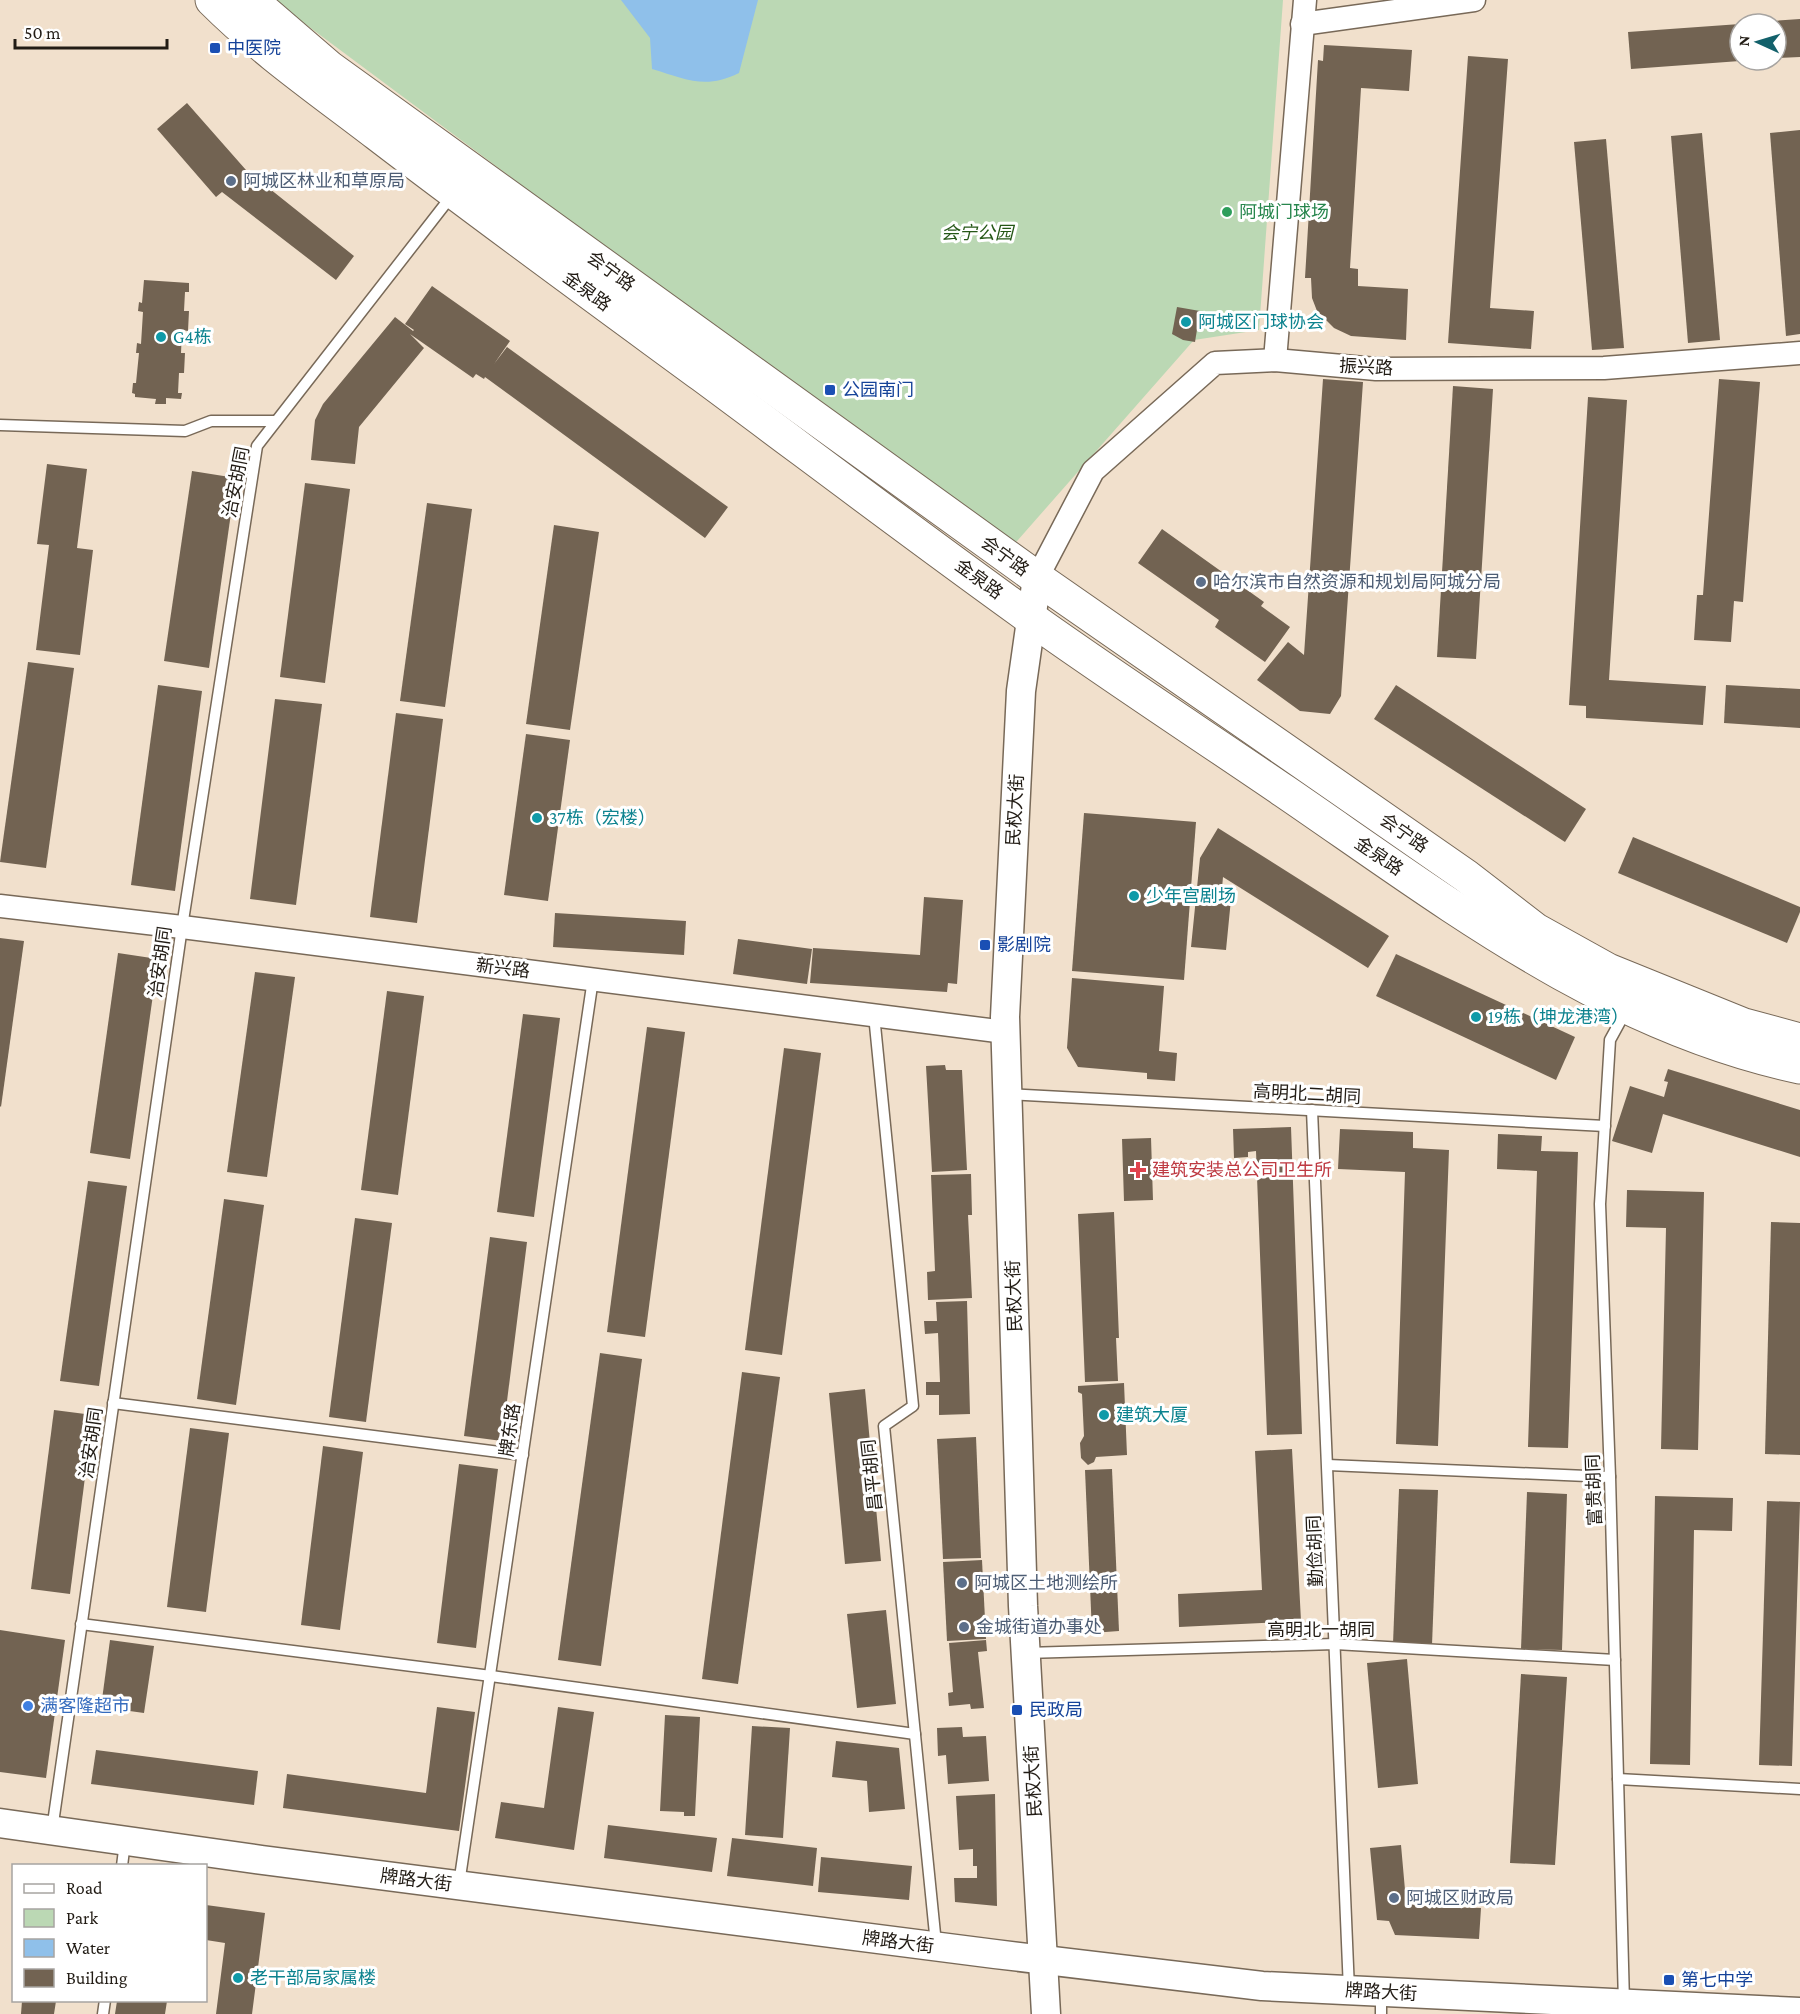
<svg xmlns="http://www.w3.org/2000/svg" width="1800" height="2014" font-family="'Crimson Pro','Noto Sans SC',serif">
<style>
.green{fill:#bbd8b4}
.water{fill:#8fc0ea}
.building{fill:#726352}
.lines{fill:none;stroke-linecap:round;stroke-linejoin:round}
.service-casing{stroke:#786958;stroke-width:13}
.minor-casing{stroke:#786958;stroke-width:25}
.tertiary-casing{stroke:#786958;stroke-width:31}
.primary-casing{stroke:#786958;stroke-width:35}
.service{stroke:#fff;stroke-width:10}
.minor{stroke:#fff;stroke-width:22}
.tertiary{stroke:#fff;stroke-width:28}
.primary{stroke:#fff;stroke-width:33}
.transit-dot{fill:#1a4fb4;stroke:#fff;stroke-width:2}
.service-dot{fill:#5c6f8a;stroke:#fff;stroke-width:2}
.leisure-dot{fill:#2e9e5b;stroke:#fff;stroke-width:2}
.culture-dot{fill:#0f9aa8;stroke:#fff;stroke-width:2}
.health-dot{fill:#e0444e;stroke:#fff;stroke-width:2}
.shop-dot{fill:#3f7fe0;stroke:#fff;stroke-width:2}
.labels{text-anchor:middle;stroke-width:6;stroke-linejoin:round;paint-order:stroke}
.transit-label{font-size:18px;fill:#164399;stroke:#fff;text-anchor:start}
.service-label{font-size:18px;fill:#4e5e75;stroke:#fff;text-anchor:start}
.leisure-label{font-size:18px;fill:#27864d;stroke:#fff;text-anchor:start}
.park-label{font-size:18px;font-style:italic;fill:#255716;stroke:#fff}
.street-label{font-size:18px;fill:#221c15;stroke:#fff}
.culture-label{font-size:18px;fill:#0d838f;stroke:#fff;text-anchor:start}
.health-label{font-size:18px;fill:#be3a42;stroke:#fff;text-anchor:start}
.shop-label{font-size:18px;fill:#366cbe;stroke:#fff;text-anchor:start}
</style>
<rect width="100%" height="100%" fill="#f1e0cc"/>
<path class="green" d="M273,0H1283L1259,330L1194,340L1010,549Z"/>
<path class="water" d="M621,0H758L739,73C705,90 686,79 652,69L650,38Z"/>
<g class="building">
<path d="M1800,19V57L1776,58V24H1758V22Z"/>
<path d="M1740,24V61L1631,69L1628,32Z"/>
<path d="M1324,45L1412,50L1409,91L1361,88L1350,268L1358,269V286L1408,289L1406,340L1351,336L1334,328L1317,311L1312,298L1311,278H1305L1318,60L1323,61Z"/>
<path d="M1468,56L1508,59L1490,308L1534,311L1531,349L1448,343Z"/>
<path d="M187,103L246,170L354,256L336,280L222,192L216,197L157,129Z"/>
<path d="M1800,130V334L1786,336L1770,133Z"/>
<path d="M1702,133L1720,340L1688,343L1671,136Z"/>
<path d="M1606,139L1624,348L1592,350L1574,142Z"/>
<path d="M144,280L189,283V292H185L184,311H189L188,331L182,330L181,353H185L184,373H179L178,393H182L181,399L166,398V404H155L156,399L135,397V394L132,393L133,383H136L139,353H136L137,343L141,344L143,312L138,311L139,302L142,303Z"/>
<path d="M432,286L510,341L494,364L507,347L728,507L705,538L485,377L484,379L476,374L473,378L410,334L424,348L359,427L355,464L311,460L315,420L323,404L395,317L413,331L414,330L405,324Z"/>
<path d="M1177,307L1200,311L1195,342L1183,340L1172,334Z"/>
<path d="M1323,379L1363,382L1341,696L1330,714L1300,711L1257,680L1288,642L1304,655Z"/>
<path d="M1719,379L1760,382L1743,602L1734,601L1731,642L1694,640L1697,595H1703Z"/>
<path d="M1453,386L1493,389L1476,659L1437,657Z"/>
<path d="M1588,397L1627,400L1609,680L1706,686L1703,725L1586,718V706L1569,705Z"/>
<path d="M47,464L87,469L77,548L93,550L80,655L36,650L49,545L37,544Z"/>
<path d="M192,471L236,478L209,668L164,661Z"/>
<path d="M305,483L350,489L325,683L280,677Z"/>
<path d="M427,503L472,509L445,707L400,701Z"/>
<path d="M554,525L599,532L570,730L526,724Z"/>
<path d="M1162,529L1264,602L1261,606L1290,627L1265,662L1215,627L1219,620L1138,563Z"/>
<path d="M28,662L74,668L46,868L0,862Z"/>
<path d="M158,685L202,691L175,891L131,885Z"/>
<path d="M1396,685L1586,809L1565,842L1374,719Z"/>
<path d="M1726,685L1800,689V728L1724,723Z"/>
<path d="M275,699L322,704L296,905L250,899Z"/>
<path d="M396,713L443,719L417,923L370,917Z"/>
<path d="M526,734L570,740L548,901L504,895Z"/>
<path d="M1084,813L1196,822L1184,980L1072,971Z"/>
<path d="M1218,828L1389,936L1368,968L1223,877L1222,888L1232,889L1226,950L1191,947L1200,858Z"/>
<path d="M1633,837L1800,907V912L1787,943L1618,873Z"/>
<path d="M924,897L963,900L957,984L948,983L947,992L810,983L813,948L920,955Z"/>
<path d="M555,913L686,921L684,955L553,947Z"/>
<path d="M0,938L24,941L1,1107L0,1106Z"/>
<path d="M738,939L812,949L807,984L733,974Z"/>
<path d="M118,953L158,959L130,1159L90,1153Z"/>
<path d="M1396,954L1575,1037L1556,1080L1376,996Z"/>
<path d="M255,972L295,977L267,1177L227,1172Z"/>
<path d="M1072,978L1164,986L1159,1051L1177,1053L1175,1081L1147,1079V1073L1078,1067L1067,1048Z"/>
<path d="M387,991L424,996L398,1195L361,1190Z"/>
<path d="M523,1014L560,1018L534,1217L497,1212Z"/>
<path d="M647,1027L685,1032L645,1337L607,1332Z"/>
<path d="M784,1048L821,1053L782,1355L745,1350Z"/>
<path d="M945,1065L946,1070H962L967,1170L932,1172L926,1066Z"/>
<path d="M1668,1069L1800,1110V1157L1663,1114L1652,1153L1612,1141L1630,1086L1664,1097L1668,1082L1664,1081Z"/>
<path d="M1291,1127L1302,1434L1267,1435L1256,1151L1248,1152V1157L1234,1158L1233,1129Z"/>
<path d="M1340,1129L1413,1132V1148L1449,1150L1438,1446L1396,1444L1405,1172L1338,1169Z"/>
<path d="M1498,1134L1542,1136L1541,1151L1578,1152L1568,1448L1528,1447L1537,1171L1497,1169Z"/>
<path d="M1151,1138L1153,1200L1124,1201L1122,1139Z"/>
<path d="M971,1174L972,1215H968L972,1298L928,1300L927,1272L935,1271L931,1175Z"/>
<path d="M88,1181L127,1186L99,1386L60,1381Z"/>
<path d="M1627,1190L1704,1192L1698,1450L1661,1449L1666,1228L1626,1227Z"/>
<path d="M224,1199L264,1205L236,1405L197,1399Z"/>
<path d="M1114,1212L1119,1338H1116L1118,1381L1085,1382L1078,1214Z"/>
<path d="M355,1218L392,1223L366,1422L329,1417Z"/>
<path d="M1771,1222L1800,1223V1455L1765,1454Z"/>
<path d="M490,1237L527,1242L502,1441L464,1436Z"/>
<path d="M967,1301L970,1414L939,1415V1395H926V1382H940L938,1333L925,1334L924,1321H937L936,1302Z"/>
<path d="M600,1353L642,1359L601,1666L558,1660Z"/>
<path d="M742,1372L780,1377L738,1684L702,1679Z"/>
<path d="M1124,1383L1127,1455L1096,1457L1094,1462L1088,1465L1081,1458L1080,1443L1084,1436L1082,1394L1078,1392V1386Z"/>
<path d="M865,1389L881,1561L845,1564L829,1393Z"/>
<path d="M54,1410L93,1415L70,1594L31,1589Z"/>
<path d="M190,1428L229,1433L206,1612L167,1607Z"/>
<path d="M976,1437L981,1558L943,1559L937,1439Z"/>
<path d="M323,1446L363,1452L340,1630L301,1625Z"/>
<path d="M1292,1449L1301,1621L1179,1627L1178,1594L1262,1590L1255,1451Z"/>
<path d="M459,1464L498,1469L476,1648L437,1643Z"/>
<path d="M1112,1469L1119,1631L1092,1633L1085,1470Z"/>
<path d="M1399,1489L1438,1490L1432,1645L1393,1644Z"/>
<path d="M1527,1492L1567,1494L1562,1650L1521,1649Z"/>
<path d="M1655,1496L1733,1498L1732,1531L1694,1530L1690,1765L1650,1764Z"/>
<path d="M1767,1501L1800,1502L1792,1766L1759,1765Z"/>
<path d="M982,1560L986,1639L947,1641L943,1562Z"/>
<path d="M886,1610L896,1704L857,1708L847,1614Z"/>
<path d="M0,1630L65,1640L46,1778L0,1772Z"/>
<path d="M110,1640L154,1646L144,1713L101,1707Z"/>
<path d="M986,1640L987,1651L978,1652L984,1708L971,1709L970,1704L949,1706L948,1693L953,1692L949,1643Z"/>
<path d="M1407,1659L1418,1784L1378,1788L1367,1663Z"/>
<path d="M1521,1674L1567,1677L1555,1865L1510,1863Z"/>
<path d="M437,1707L475,1712L459,1831L283,1808L287,1774L426,1793Z"/>
<path d="M558,1707L594,1712L574,1850L495,1838L501,1802L544,1808Z"/>
<path d="M665,1715L700,1717L695,1816H684V1812L660,1811Z"/>
<path d="M752,1726L790,1728L783,1838L745,1835Z"/>
<path d="M962,1727L963,1737L986,1736L989,1781L948,1784L946,1755L938,1756L937,1728Z"/>
<path d="M836,1741L899,1748L905,1809L869,1812L867,1781L832,1777Z"/>
<path d="M96,1750L258,1771L254,1805L91,1784Z"/>
<path d="M995,1794L997,1906L955,1902L954,1878H977V1866H973V1849L959,1850L956,1796Z"/>
<path d="M608,1825L717,1838L712,1872L604,1858Z"/>
<path d="M732,1838L817,1848L813,1886L727,1876Z"/>
<path d="M1401,1845L1405,1890L1421,1906L1481,1908L1479,1939L1395,1935L1389,1921L1377,1920L1370,1848Z"/>
<path d="M821,1857L912,1866L909,1900L818,1892Z"/>
<path d="M206,1905L265,1913L252,2014H216L225,1943L206,1940Z"/>
<path d="M22,2001H56L54,2014H21Z"/>
<path d="M117,2001H167L165,2014H115Z"/>
</g>
<g class="lines">
<g class="service-casing">
<g id="service">
<path d="M0,425L185,431L211,421H276"/>
<path d="M874,1015L913,1406L884,1426L936,1944"/>
<path d="M1008,1094L1605,1126"/>
<path d="M1312,1110L1349,1990"/>
<path d="M113,1403L523,1455"/>
<path d="M1328,1465L1610,1477"/>
<path d="M81,1624L491,1676L915,1734"/>
<path d="M1026,1653L1335,1644L1615,1660"/>
<path d="M1618,1779L1800,1789"/>
<path d="M52,1830L182,927L257,446L453,194"/>
<path d="M122,1866L125,1842"/>
<path d="M459,1884L593,979"/>
<path d="M1381,1992V2014"/>
<path d="M1624,2003L1610,1477L1600,1204L1610,1040L1627,1009"/>
<path d="M103,2014L105,2000"/>
</g>
</g>
<g class="minor-casing">
<g id="minor">
<path d="M1302,24L1474,0"/>
<path d="M1275,360L1305,0"/>
<path d="M1037,578L1093,471L1215,363L1275,360L1376,369L1604,368L1800,353"/>
<path d="M0,906L182,927L1005,1032"/>
</g>
</g>
<g class="tertiary-casing">
<g id="tertiary">
<path d="M1037,578L1021,691L1005,1017L1023,1606L1046,2014"/>
<path d="M0,1823L262,1860L995,1954L1262,1986L1800,2012"/>
</g>
</g>
<g class="primary-casing">
<g id="primary">
<path d="M212,0C262,50 321,91 377,134C484,216 594,296 703,376C811,456 919,538 1029,617C1113,677 1199,733 1284,791C1445,901 1605,1026 1800,1067"/>
<path d="M251,0L330,68L1037,578L1466,876L1536,930L1608,970L1744,1025L1800,1040"/>
</g>
</g>
<use href="#service" class="service"/>
<use href="#minor" class="minor"/>
<use href="#tertiary" class="tertiary"/>
<use href="#primary" class="primary"/>
</g>
<g class="transit-dot">
<rect x="209" y="42" width="12" height="12" rx="3"/>
<rect x="824" y="384" width="12" height="12" rx="3"/>
<rect x="979" y="939" width="12" height="12" rx="3"/>
<rect x="1011" y="1704" width="12" height="12" rx="3"/>
<rect x="1663" y="1974" width="12" height="12" rx="3"/>
</g>
<g class="service-dot">
<circle cx="231" cy="181" r="6"/>
<circle cx="1201" cy="582" r="6"/>
<circle cx="962" cy="1583" r="6"/>
<circle cx="964" cy="1627" r="6"/>
<circle cx="1394" cy="1898" r="6"/>
</g>
<circle class="leisure-dot" cx="1227" cy="212" r="6"/>
<g class="culture-dot">
<circle cx="1186" cy="322" r="6"/>
<circle cx="161" cy="337" r="6"/>
<circle cx="537" cy="818" r="6"/>
<circle cx="1134" cy="896" r="6"/>
<circle cx="1476" cy="1017" r="6"/>
<circle cx="1104" cy="1415" r="6"/>
<circle cx="238" cy="1978" r="6"/>
</g>
<path class="health-dot" d="M1135 1161h6v6h6v6h-6v6h-6v-6h-6v-6h6z"/>
<circle class="shop-dot" cx="28" cy="1706" r="6"/>
<g class="labels">
<g class="transit-label">
<text x="227" y="54">中医院</text>
<text x="842" y="396">公园南门</text>
<text x="997" y="951">影剧院</text>
<text x="1029" y="1716">民政局</text>
<text x="1681" y="1986">第七中学</text>
</g>
<g class="service-label">
<text x="243" y="187">阿城区林业和草原局</text>
<text x="1213" y="588">哈尔滨市自然资源和规划局阿城分局</text>
<text x="974" y="1589">阿城区土地测绘所</text>
<text x="976" y="1633">金城街道办事处</text>
<text x="1406" y="1904">阿城区财政局</text>
</g>
<g class="leisure-label">
<text x="1239" y="218">阿城门球场</text>
</g>
<g class="park-label">
<text x="977" y="239">会宁公园</text>
</g>
<g class="street-label">
<text transform="translate(611 271) rotate(36)" y="6">会宁路</text>
<text transform="translate(587 291) rotate(36)" y="6">金泉路</text>
<text transform="translate(1366 367) rotate(3)" y="6">振兴路</text>
<text transform="translate(236 482) rotate(-79)" y="6">治安胡同</text>
<text transform="translate(1005 556) rotate(36)" y="6">会宁路</text>
<text transform="translate(979 579) rotate(36)" y="6">金泉路</text>
<text transform="translate(1015 810) rotate(-87)" y="6">民权大街</text>
<text transform="translate(1404 833) rotate(35)" y="6">会宁路</text>
<text transform="translate(1379 856) rotate(34)" y="6">金泉路</text>
<text transform="translate(160 962) rotate(-82)" y="6">治安胡同</text>
<text transform="translate(503 968) rotate(7)" y="6">新兴路</text>
<text transform="translate(1307 1094) rotate(3)" y="6">高明北二胡同</text>
<text transform="translate(1014 1296) rotate(-92)" y="6">民权大街</text>
<text transform="translate(510 1430) rotate(-82)" y="6">牌东路</text>
<text transform="translate(91 1443) rotate(-82)" y="6">治安胡同</text>
<text transform="translate(872 1475) rotate(-96)" y="6">昌平胡同</text>
<text transform="translate(1594 1490) rotate(-92)" y="6">富贵胡同</text>
<text transform="translate(1315 1551) rotate(-92)" y="6">勤俭胡同</text>
<text x="1321" y="1636">高明北一胡同</text>
<text transform="translate(1033 1781) rotate(-93)" y="6">民权大街</text>
<text transform="translate(416 1880) rotate(7)" y="6">牌路大街</text>
<text transform="translate(898 1942) rotate(7)" y="6">牌路大街</text>
<text transform="translate(1381 1992) rotate(3)" y="6">牌路大街</text>
</g>
<g class="culture-label">
<text x="1198" y="328">阿城区门球协会</text>
<text x="173" y="343">G4栋</text>
<text x="549" y="824">37栋（宏楼）</text>
<text x="1146" y="902">少年宫剧场</text>
<text x="1488" y="1023">19栋（坤龙港湾）</text>
<text x="1116" y="1421">建筑大厦</text>
<text x="250" y="1984">老干部局家属楼</text>
</g>
<g class="health-label">
<text x="1152" y="1176">建筑安装总公司卫生所</text>
</g>
<g class="shop-label">
<text x="40" y="1712">满客隆超市</text>
</g>
</g>
<rect x="12" y="1864" width="195" height="138" fill="#ffffff" stroke="#a7a4a1" stroke-width="1.5"/>
<rect x="24" y="1884" width="30" height="9" fill="#ffffff" stroke="#a7a4a1" stroke-width="1.5"/>
<text x="66" y="1894" font-size="18" fill="#221c15">Road</text>
<rect x="24" y="1909" width="30" height="18" fill="#bbd8b4" stroke="#a7a4a1" stroke-width="1.5"/>
<text x="66" y="1924" font-size="18" fill="#221c15">Park</text>
<rect x="24" y="1939" width="30" height="18" fill="#8fc0ea" stroke="#a7a4a1" stroke-width="1.5"/>
<text x="66" y="1954" font-size="18" fill="#221c15">Water</text>
<rect x="24" y="1969" width="30" height="18" fill="#726352" stroke="#a7a4a1" stroke-width="1.5"/>
<text x="66" y="1984" font-size="18" fill="#221c15">Building</text>
<g transform="translate(1758 42) rotate(274)"><circle r="28" fill="#ffffff" stroke="#a7a4a1" stroke-width="1.5"/>
<path d="M0-4.5L10 22L0 15L-10 22Z" fill="#13616b"/>
<text y="-9" font-size="16" font-weight="bold" text-anchor="middle" fill="#221c15">N</text>
</g>
<path d="M15 39v9h152v-9" fill="none" stroke="#221c15" stroke-width="3"/>
<text x="24" y="39" font-size="18" fill="#221c15" stroke="#ffffff" stroke-width="4.5" paint-order="stroke">50 m</text>
</svg>
